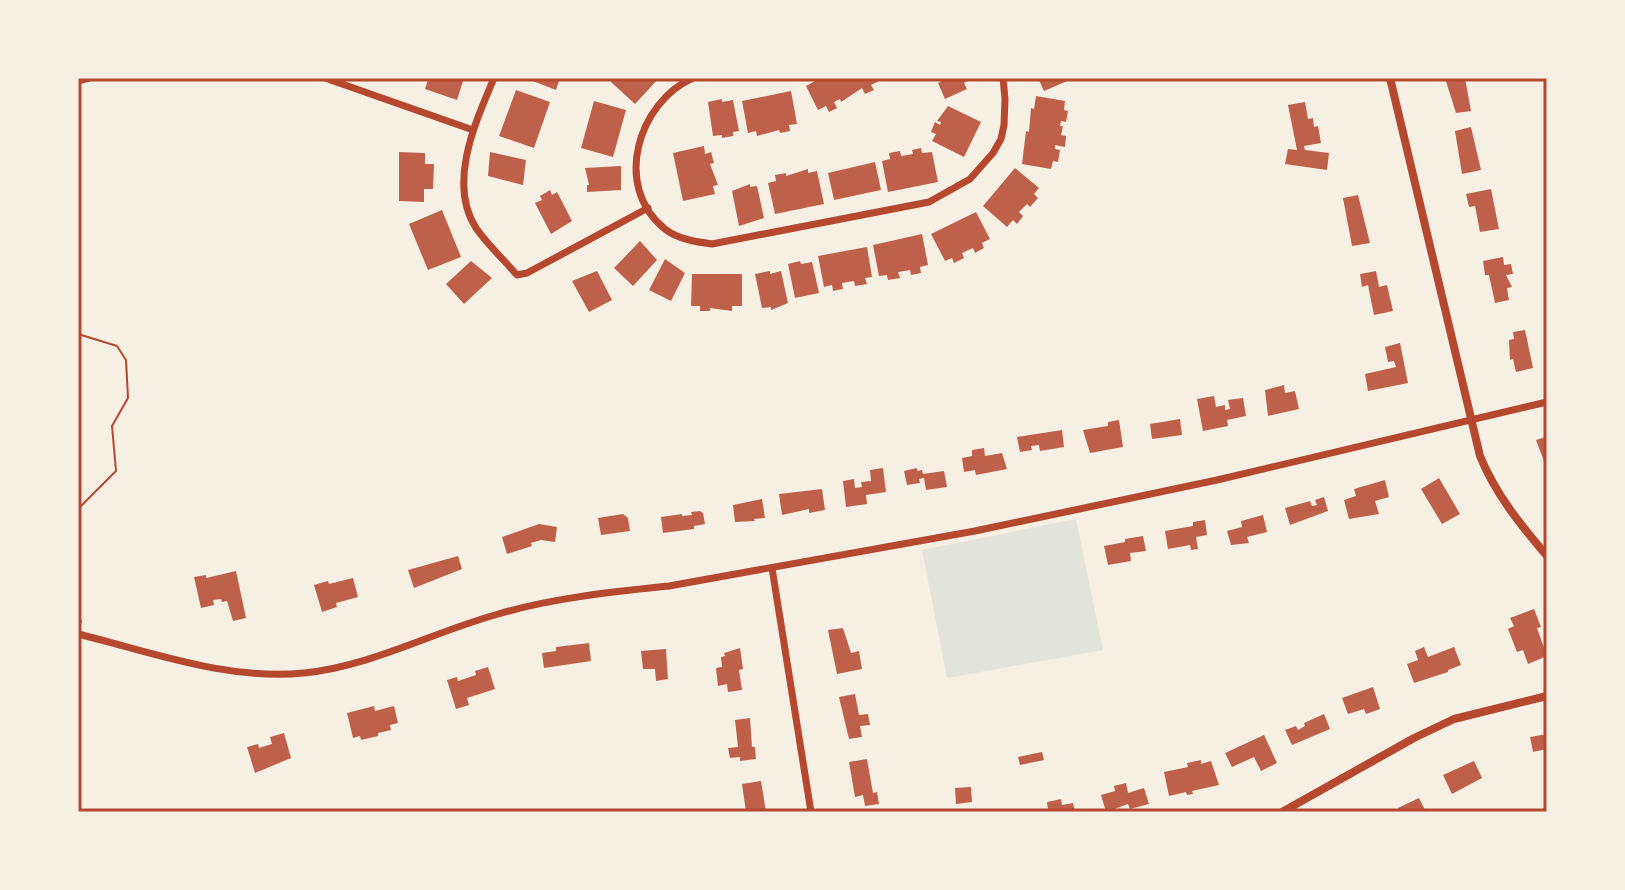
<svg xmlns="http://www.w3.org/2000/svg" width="1625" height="890" font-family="Arial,sans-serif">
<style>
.green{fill:#e2e4dc}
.building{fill:#bf614a}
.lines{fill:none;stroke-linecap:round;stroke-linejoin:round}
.path{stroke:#b5482f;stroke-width:2}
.minor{stroke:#b5482f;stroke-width:7}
.tertiary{stroke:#b5482f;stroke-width:8}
.neatline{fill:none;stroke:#b5482f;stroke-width:3}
</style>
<rect width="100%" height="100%" fill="#f6efe4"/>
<path class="green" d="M1076,519L1103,650L947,678L922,550Z"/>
<g class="building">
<path d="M423,78H464L457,100L425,89L428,80Z"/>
<path d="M525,78H560L556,90Z"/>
<path d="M615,78H659L635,104L611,82Z"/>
<path d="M816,78H877L879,81L871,85L874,90L865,94L862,88L841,102L840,99L834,102L837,108L829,112L826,106L818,110L806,86L817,80Z"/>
<path d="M941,78H967L968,81L964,83L967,89L945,99L938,83L942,81Z"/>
<path d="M1038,78H1074L1044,91Z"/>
<path d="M1445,78H1465L1471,111L1456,113Z"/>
<path d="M516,90L550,102L534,148L499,136Z"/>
<path d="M791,91L797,124L789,125L790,131L780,133L779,130L757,136L756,131L748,133L742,101Z"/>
<path d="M1036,96L1065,101L1064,110L1068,111L1066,122L1061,121L1060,126H1063L1061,135L1066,136L1065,147L1055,145V149L1060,150L1058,162L1053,161L1051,169L1022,164L1026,131L1029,132L1031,108L1034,109Z"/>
<path d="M722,99V102L733,100L739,131L733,132V136L722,138V135L713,136L708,102Z"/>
<path d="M594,101L626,110L613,157L581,148Z"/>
<path d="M1305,102L1308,119L1313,118L1314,127L1318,126L1321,143L1304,146L1305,150L1329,153L1327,170L1285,164L1288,149L1297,150L1288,105Z"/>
<path d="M948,106L981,122L964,157L932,141L936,134L931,132L935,122L940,125L941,122L937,121Z"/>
<path d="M1471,127L1481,170L1462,174L1455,131Z"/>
<path d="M704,146L705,154L711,152L714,163L710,164L718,185L713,186L715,194L683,201L673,153Z"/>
<path d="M921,148L922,153L932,152L938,182L888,192L882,161L890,159L889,153L900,151L901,156L913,154L912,150Z"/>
<path d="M399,152L425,153V164H434L433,189H424V202L399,201Z"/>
<path d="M490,152L526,160L523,185L488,176Z"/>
<path d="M875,162L881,190L834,200L828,173Z"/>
<path d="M621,166V190L587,192V185H589L585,168Z"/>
<path d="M1015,168L1039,188L1034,194L1038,198L1030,207L1027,204L1019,212L1023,216L1017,224L1013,220L1007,227L983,206Z"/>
<path d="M808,169V173L817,171L824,204L775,214L768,183L776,181L775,175L786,173V176Z"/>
<path d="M750,184V187L757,186L764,218L739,226L732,191Z"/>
<path d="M1491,189L1499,229L1480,232L1475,206L1469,207L1466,194Z"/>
<path d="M550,190L552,195L557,192L572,221L551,234L535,203L542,200L540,196Z"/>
<path d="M1358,195L1370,243L1352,246L1343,198Z"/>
<path d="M442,210L461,257L428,270L409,224Z"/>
<path d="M976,212L990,239L982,243L984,248L975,253L973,248L962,253L964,258L954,263L952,258L945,261L931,234Z"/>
<path d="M922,234L928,265L920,267L921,273L911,275L910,270L898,272L900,278L888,280L887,275L879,276L873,245Z"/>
<path d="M640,241L657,260L633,286L614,268Z"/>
<path d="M867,247L872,277L865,278L867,284L855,286L854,281L842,283L843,289L833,291L832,285L824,287L818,256Z"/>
<path d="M1503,257L1504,265L1511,264L1513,274L1506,275L1512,287L1507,288L1509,300L1495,303L1489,275H1485L1483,261Z"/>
<path d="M665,259L685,273L671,301L649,290Z"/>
<path d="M471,261L492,278L464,304L446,284Z"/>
<path d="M800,261L801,264L812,262L819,293L795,298L788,264Z"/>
<path d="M597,271L612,300L589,312L572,281Z"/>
<path d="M770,271V274L781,271L788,303L771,310V307L762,308L755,274Z"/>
<path d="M1376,271L1379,287L1387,285L1393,311L1374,315L1368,285L1362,287L1360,274Z"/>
<path d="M692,274H742V306H732V311L710,308V311H700V306H691Z"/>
<path d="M1525,330L1533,368L1516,372L1513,359L1510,360L1509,340L1514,339L1513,332Z"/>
<path d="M1400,343L1408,383L1368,391L1365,374L1396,367L1394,361L1388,362L1385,347Z"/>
<path d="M1284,385L1285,393L1295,391L1299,409L1268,416L1265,390Z"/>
<path d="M1214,396L1216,407L1225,405V410L1230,409L1228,400L1243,398L1246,416L1227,420L1228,426L1203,431L1197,399Z"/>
<path d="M1180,419L1182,435L1152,439L1150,424Z"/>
<path d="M1119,420L1123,447L1090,453L1083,430L1108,426V422Z"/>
<path d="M1062,430L1064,447L1040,451L1039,445L1031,446L1032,450L1020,452L1017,437Z"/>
<path d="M1546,437L1547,440V469L1536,440Z"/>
<path d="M984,448L985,456L1002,453L1007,469L976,475L975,470L964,472L962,458L972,456V450Z"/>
<path d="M883,468L886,492L866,495L867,504L846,507L843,481L854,479L855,488L862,487L861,482L871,481L870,470Z"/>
<path d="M917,468V471L922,470L923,474L944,471L947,487L926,490L924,478L919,479L920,483L907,485L904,471Z"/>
<path d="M1439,478L1460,514L1442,524L1421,489Z"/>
<path d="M1385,480L1389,497L1375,501L1379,514L1349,519L1344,500L1356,496L1354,489Z"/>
<path d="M822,489L825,510L809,513V509L782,515L779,494Z"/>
<path d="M1324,497L1328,511L1290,525L1285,508L1310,501L1312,506L1317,505L1315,500Z"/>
<path d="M762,499L765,518L754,519L755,521L735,522L733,505Z"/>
<path d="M700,511L703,513L705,524L694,526V529L663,533L661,517L682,514V516L692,515L691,512Z"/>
<path d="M623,514L628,518L630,531L601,535L598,518Z"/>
<path d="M1263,515L1267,532L1247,537L1249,543L1231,545L1227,531L1242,527L1241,521Z"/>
<path d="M1205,520L1207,535L1196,537L1198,549L1191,550L1190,545L1168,549L1165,531L1193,526V522Z"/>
<path d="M539,524L557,527L555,542L541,540L531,543L532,546L507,554L502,537Z"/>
<path d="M1143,536L1146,551L1130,553L1131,561L1108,565L1104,546L1125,542V539Z"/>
<path d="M458,556L462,569L414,588L408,570Z"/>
<path d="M236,571L246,618L233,621L227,601L222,602L221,599L213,600L214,605L201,608L194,577L206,575V578Z"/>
<path d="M353,578L358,597L336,603L337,607L322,612L314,585L328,581L329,584Z"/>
<path d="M1534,609L1541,627L1537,628L1547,656L1528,664L1523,650L1517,652L1508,629L1514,626L1510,618Z"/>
<path d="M843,628L851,653L859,651L862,669L837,674L828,630Z"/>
<path d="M589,643L591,661L544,668L542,653L556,651V647Z"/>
<path d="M1424,647L1428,657L1454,647L1461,665L1448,670V672L1414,683L1407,664L1418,660L1415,651Z"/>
<path d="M740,648L743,669L739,670L742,690L728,692L727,684L718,686L716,668L722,667L721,657L725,656L724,653Z"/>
<path d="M666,649L668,679L656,681L655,669H643L641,651Z"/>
<path d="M488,667L495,689L467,698L469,705L456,709L447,680L457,677L458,681L476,675L475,671Z"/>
<path d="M1373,687L1380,709L1366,714L1364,709L1348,714L1342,698Z"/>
<path d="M855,694L859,715L868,714L870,725L860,726L862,737L849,739L839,697Z"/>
<path d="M374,706L375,711L394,706L398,723L390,725L391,730L378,733V736L361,740L360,736L353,738L347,713Z"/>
<path d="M1324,714L1330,729L1292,745L1285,730L1296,726L1298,730L1305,726L1304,723Z"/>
<path d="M750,718L752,747H755L756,759L740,761V757L730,758L728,748L738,747L735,720Z"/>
<path d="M284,733L291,758L255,773L247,747L258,744L259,748L272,744L270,737Z"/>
<path d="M1547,734V749L1533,752L1530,737Z"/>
<path d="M1264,735L1277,763L1261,771L1254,757L1232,767L1225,753Z"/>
<path d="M1042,752L1044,760L1020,765L1018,757Z"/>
<path d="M867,759L873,793L877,792L879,804L865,806L863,795L855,797L849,762Z"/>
<path d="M1201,760V764L1211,761L1219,785L1192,791L1193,794L1187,795L1186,792L1169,796L1164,772L1188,767L1187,763Z"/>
<path d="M1474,761L1482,778L1452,794L1443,775Z"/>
<path d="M761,781L766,812H746L742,784Z"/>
<path d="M1126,783L1128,793L1144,788L1149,804L1130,809L1128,804L1106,812L1101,795L1115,791L1114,786Z"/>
<path d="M971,787L972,802L956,804L955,788Z"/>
<path d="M1419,798L1426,812H1400L1398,808Z"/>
<path d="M1061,799L1062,805L1073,803L1075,812H1041L1048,809L1047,802Z"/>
</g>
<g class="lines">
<g class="path">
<path d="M78,334L117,346L126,360L128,398L112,426L116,471L78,509"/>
<path d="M78,541V558"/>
<path d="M78,612L81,622"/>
</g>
<g class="minor">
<path d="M325,78L473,130"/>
<path d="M494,78C476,121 447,183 476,228C487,244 504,260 517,275L527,273L648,208"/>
<path d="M693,78C638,102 612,187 665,229C677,239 697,242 712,244L929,202L970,179L993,153L1001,139L1004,125L1005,99L1003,78"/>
<path d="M78,81L89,78"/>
<path d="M772,568L811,812"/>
<path d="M78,634C151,652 229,681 304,673C371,666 431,633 495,615C551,598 611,592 669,586L975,531L1217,480L1547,402"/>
</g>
<g class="tertiary">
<path d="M1390,78L1480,456C1496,495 1520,524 1547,556"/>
<path d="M1282,812L1414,738L1454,719L1547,696"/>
</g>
</g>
<rect width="1625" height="890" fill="none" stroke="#f6efe4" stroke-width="160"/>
<rect x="80" y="80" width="1465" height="730" class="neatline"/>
</svg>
